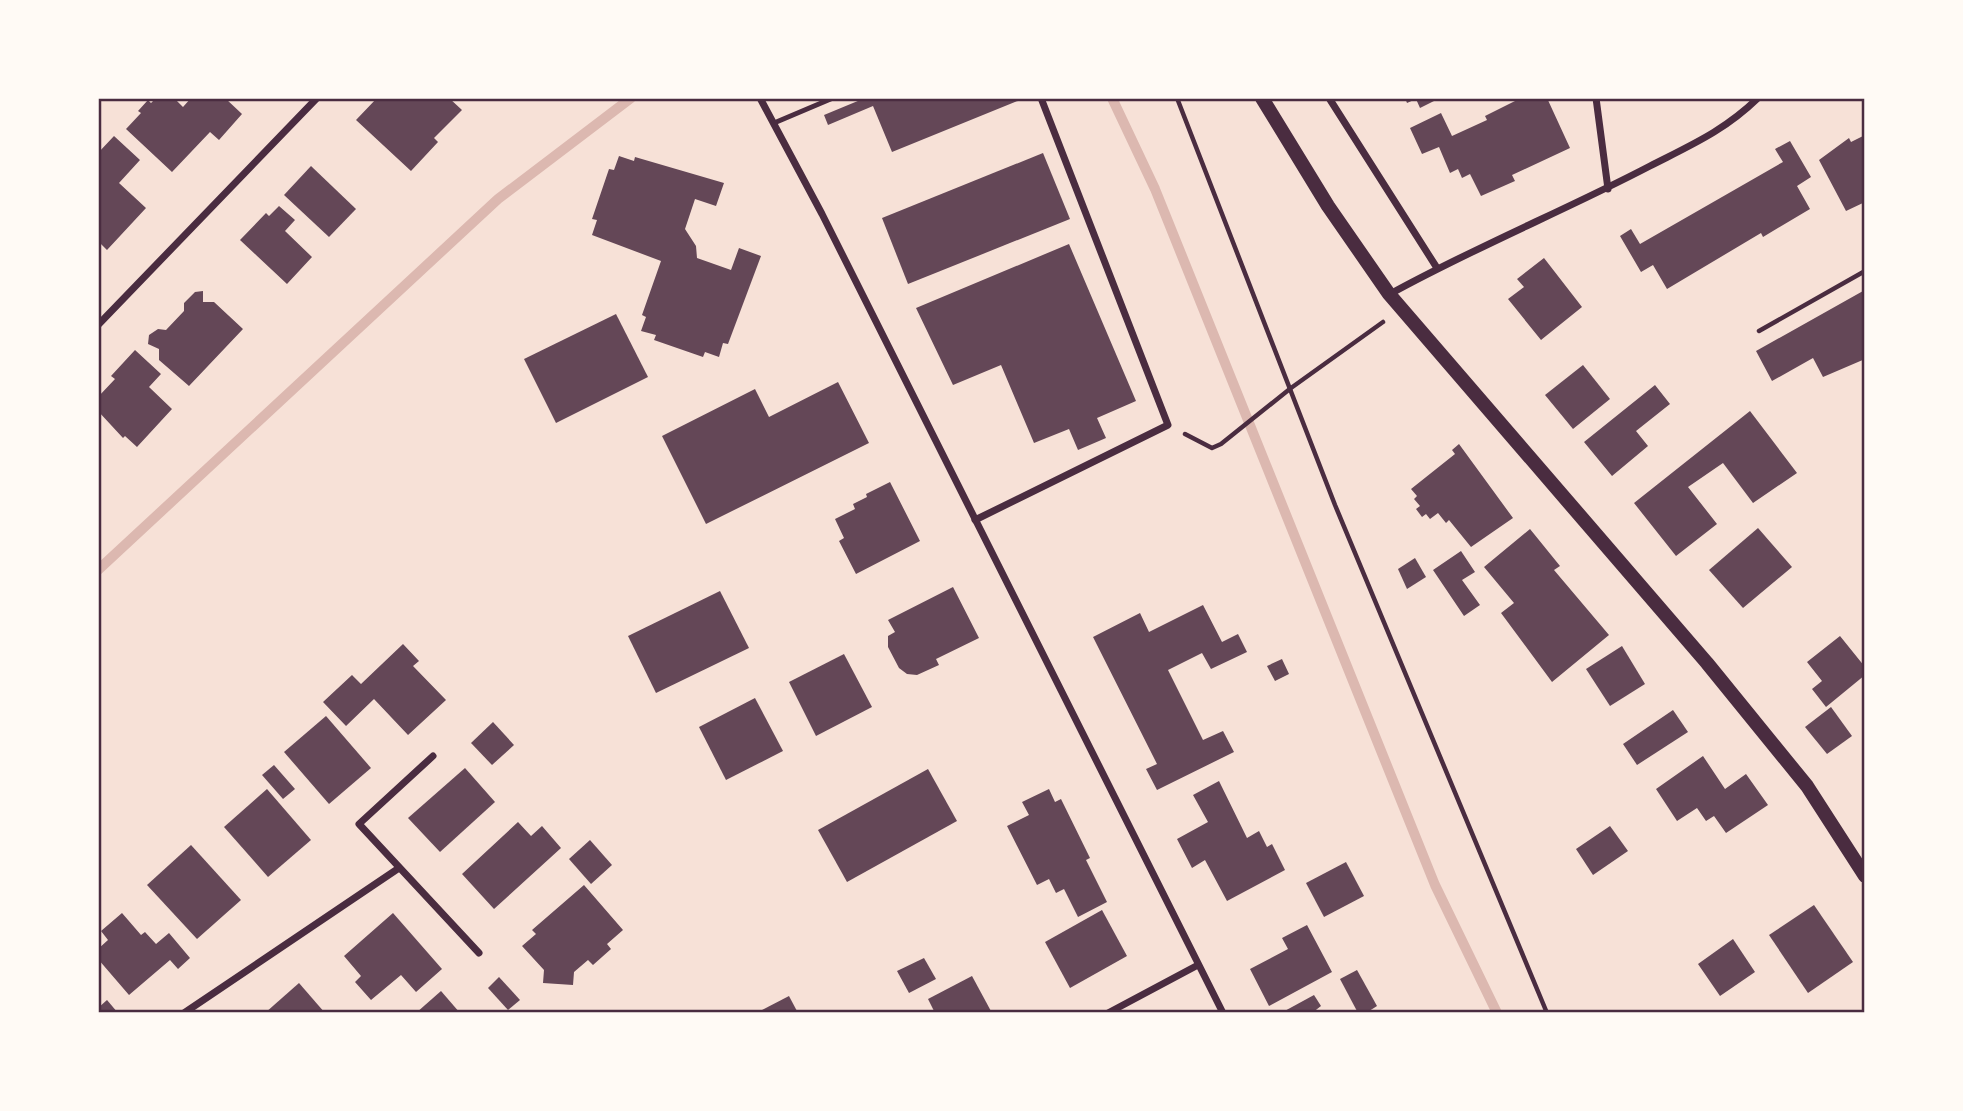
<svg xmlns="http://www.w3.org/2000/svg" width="1963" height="1111" font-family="Helvetica,sans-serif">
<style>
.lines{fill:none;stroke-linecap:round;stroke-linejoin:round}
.stream{stroke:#dcb8b0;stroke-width:10}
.building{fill:#644757}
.path{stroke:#4a2c40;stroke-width:4.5}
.service{stroke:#4a2c40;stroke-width:5}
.minor{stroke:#4a2c40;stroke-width:7}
.secondary{stroke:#4a2c40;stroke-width:14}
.neatline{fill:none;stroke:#4a2c40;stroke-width:2.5}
</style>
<rect width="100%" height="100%" fill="#f7e1d7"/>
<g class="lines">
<g class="stream">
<path d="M1112,98L1155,189L1435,885L1497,1013"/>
<path d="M98,570L498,199L631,98"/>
</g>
</g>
<g class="building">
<path d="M156,98H174L183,107L191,98H225L242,114L219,140L210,132L172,172L126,129L141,113L138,111L148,100L151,103Z"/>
<path d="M377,98H449L462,110L434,138L438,142L411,171L356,120Z"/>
<path d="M865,98H1025L892,152L873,106L828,125L824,115Z"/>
<path d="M1405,98H1440L1420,108L1416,99L1407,103Z"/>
<path d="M1521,98H1547L1570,148L1512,175L1515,181L1481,196L1470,174L1462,178L1458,169L1450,173L1439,147L1422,154L1410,128L1441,113L1452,136L1487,120L1485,116Z"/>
<path d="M1865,135V202L1846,211L1819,160L1849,138L1851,142Z"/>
<path d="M114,136L140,160L119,183L146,208L107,250L98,241V153Z"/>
<path d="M1790,141L1811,177L1797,186L1810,209L1763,237L1761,233L1667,289L1653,265L1641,272L1620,236L1631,229L1640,244L1783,162L1775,149Z"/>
<path d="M1043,153L1070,219L908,284L882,218Z"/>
<path d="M619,156L634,161L635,157L724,183L716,206L695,199L685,229L696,246L697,258L731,270L739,248L761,256L728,344L723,343L719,357L705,352L703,357L654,340L656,335L641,331L646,317L642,315L661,261L592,235L597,220L592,219L609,169L614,170Z"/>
<path d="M311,166L356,209L329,237L284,195Z"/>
<path d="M279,206L295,220L285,231L312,257L287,284L240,240L266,213L269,216Z"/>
<path d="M1069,244L1136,401L1097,418L1106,438L1078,450L1069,429L1034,443L1001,365L953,385L916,308Z"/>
<path d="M1544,258L1582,307L1541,340L1508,299L1524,287L1517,279Z"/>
<path d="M1865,286V359L1823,377L1813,358L1772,381L1756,351L1863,291Z"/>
<path d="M203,291V302H214L243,329L189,386L159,360V349L148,344L149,335L158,329L166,330L184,311V303L195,292Z"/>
<path d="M616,314L648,377L556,423L524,359Z"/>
<path d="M135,350L161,374L149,387L172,409L137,447L125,436L123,438L98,411V397L115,379L111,376Z"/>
<path d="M1583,365L1610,399L1573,429L1545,395Z"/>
<path d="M838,382L869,443L706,524L662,436L755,389L769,417Z"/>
<path d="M1655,385L1670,404L1636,431L1648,446L1612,476L1584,442Z"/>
<path d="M1750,411L1797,473L1753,503L1723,463L1688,487L1717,524L1676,556L1634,503Z"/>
<path d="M1459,444L1513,518L1471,547L1449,520L1446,523L1438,513L1430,519L1426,514L1422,517L1416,509L1420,506L1414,499L1417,496L1411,489L1455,454L1452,450Z"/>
<path d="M890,482L920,541L856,574L839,541L844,538L835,519L855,509L853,504L867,497L866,494Z"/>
<path d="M1758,528L1792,567L1743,608L1709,570Z"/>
<path d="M1530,529L1560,566L1554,570L1609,635L1552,682L1501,613L1514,603L1484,567Z"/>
<path d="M1461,551L1475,572L1462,580L1480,605L1464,616L1433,570Z"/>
<path d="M1415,558L1426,577L1407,589L1398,569Z"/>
<path d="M953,587L979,638L936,659L939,665L917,675L907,674L899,668L888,647V636L895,632L888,620Z"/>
<path d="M720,591L749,648L656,693L628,636Z"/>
<path d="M1203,605L1222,642L1238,634L1247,652L1211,669L1202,653L1168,670L1203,740L1223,731L1234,752L1157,790L1146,769L1157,764L1093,637L1140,613L1149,632Z"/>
<path d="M1840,636L1865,667V675L1826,707L1812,689L1822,681L1807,662Z"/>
<path d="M403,644L419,661L413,666L446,700L408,735L374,699L346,726L323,702L352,675L361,684Z"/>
<path d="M1622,646L1645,684L1610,706L1586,669Z"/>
<path d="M844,654L872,707L816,736L789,682Z"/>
<path d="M1282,659L1289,674L1275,681L1267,666Z"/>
<path d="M755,698L783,751L726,780L699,727Z"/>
<path d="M1831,707L1852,736L1827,754L1805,727Z"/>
<path d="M1673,710L1688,732L1637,765L1623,744Z"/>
<path d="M326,716L371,768L329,804L284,752Z"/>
<path d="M493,722L514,745L492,765L471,743Z"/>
<path d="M1703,756L1725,789L1746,774L1768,805L1726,833L1714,816L1706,821L1697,808L1677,821L1656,789Z"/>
<path d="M274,765L295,789L283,799L262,775Z"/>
<path d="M465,768L495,802L440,852L408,818Z"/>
<path d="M928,769L957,821L847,882L818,830Z"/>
<path d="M1219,781L1247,838L1259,831L1267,847L1272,844L1285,870L1227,901L1205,860L1192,868L1177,839L1208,822L1193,795Z"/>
<path d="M267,789L311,840L268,877L224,827Z"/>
<path d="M1049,789L1055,802L1061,799L1090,858L1086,860L1107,902L1078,917L1064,889L1056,893L1049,879L1037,885L1007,826L1029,815L1022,802Z"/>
<path d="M518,822L531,836L542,826L561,848L494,909L462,874Z"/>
<path d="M1610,826L1628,851L1593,875L1576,849Z"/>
<path d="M590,840L612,865L591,884L569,859Z"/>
<path d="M191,845L241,900L197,939L147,885Z"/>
<path d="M1346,862L1364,896L1324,917L1306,883Z"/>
<path d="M584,885L623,930L607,944L611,949L593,965L588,960L574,972L573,985L543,983L544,970L522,946L536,934L532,930Z"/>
<path d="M1814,905L1853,962L1808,993L1769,935Z"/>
<path d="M1102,910L1127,956L1070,988L1045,942Z"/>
<path d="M122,913L141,935L145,932L156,944L169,933L190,958L178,969L170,960L129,995L98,959V949L108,940L101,931Z"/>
<path d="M393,913L442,969L416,992L401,975L371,1000L355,982L361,976L344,956Z"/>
<path d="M1307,925L1332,972L1269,1006L1250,969L1288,949L1282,938Z"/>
<path d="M1733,939L1755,972L1720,996L1698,964Z"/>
<path d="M924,958L936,979L909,993L897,971Z"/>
<path d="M1357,970L1377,1006L1366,1013H1358L1340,979Z"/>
<path d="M972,976L992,1013H935L928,999Z"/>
<path d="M499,977L520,1000L508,1010L488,988Z"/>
<path d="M299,983L325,1013H265Z"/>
<path d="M441,991L460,1013H416Z"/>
<path d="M1314,995L1321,1006L1312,1013H1281Z"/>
<path d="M789,996L798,1013H756Z"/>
<path d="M107,1000L118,1013H98V1008Z"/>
</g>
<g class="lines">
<g class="path">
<path d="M1177,98L1335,505L1547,1013"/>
<path d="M1759,331L1865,271"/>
<path d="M1185,434L1212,448L1221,444L1291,388L1383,322"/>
</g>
<path class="service" d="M774,123L833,98"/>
<g class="minor">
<path d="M760,98L822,214L1223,1013"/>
<path d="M1329,98L1437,268"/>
<path d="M1596,98L1608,189"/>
<path d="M1390,294C1475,247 1564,211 1650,166C1691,145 1724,131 1758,98"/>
<path d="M98,325L317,98"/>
<path d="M975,520L1168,425L1041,98"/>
<path d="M433,756L359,824L479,953"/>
<path d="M184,1013L399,868"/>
<path d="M1108,1013L1198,965"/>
</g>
<path class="secondary" d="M1262,98L1328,206L1389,294L1707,663L1807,786L1865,876"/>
</g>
<rect width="1963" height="1111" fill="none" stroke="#fffaf5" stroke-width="200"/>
<rect x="100" y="100" width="1763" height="911" class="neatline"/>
</svg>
